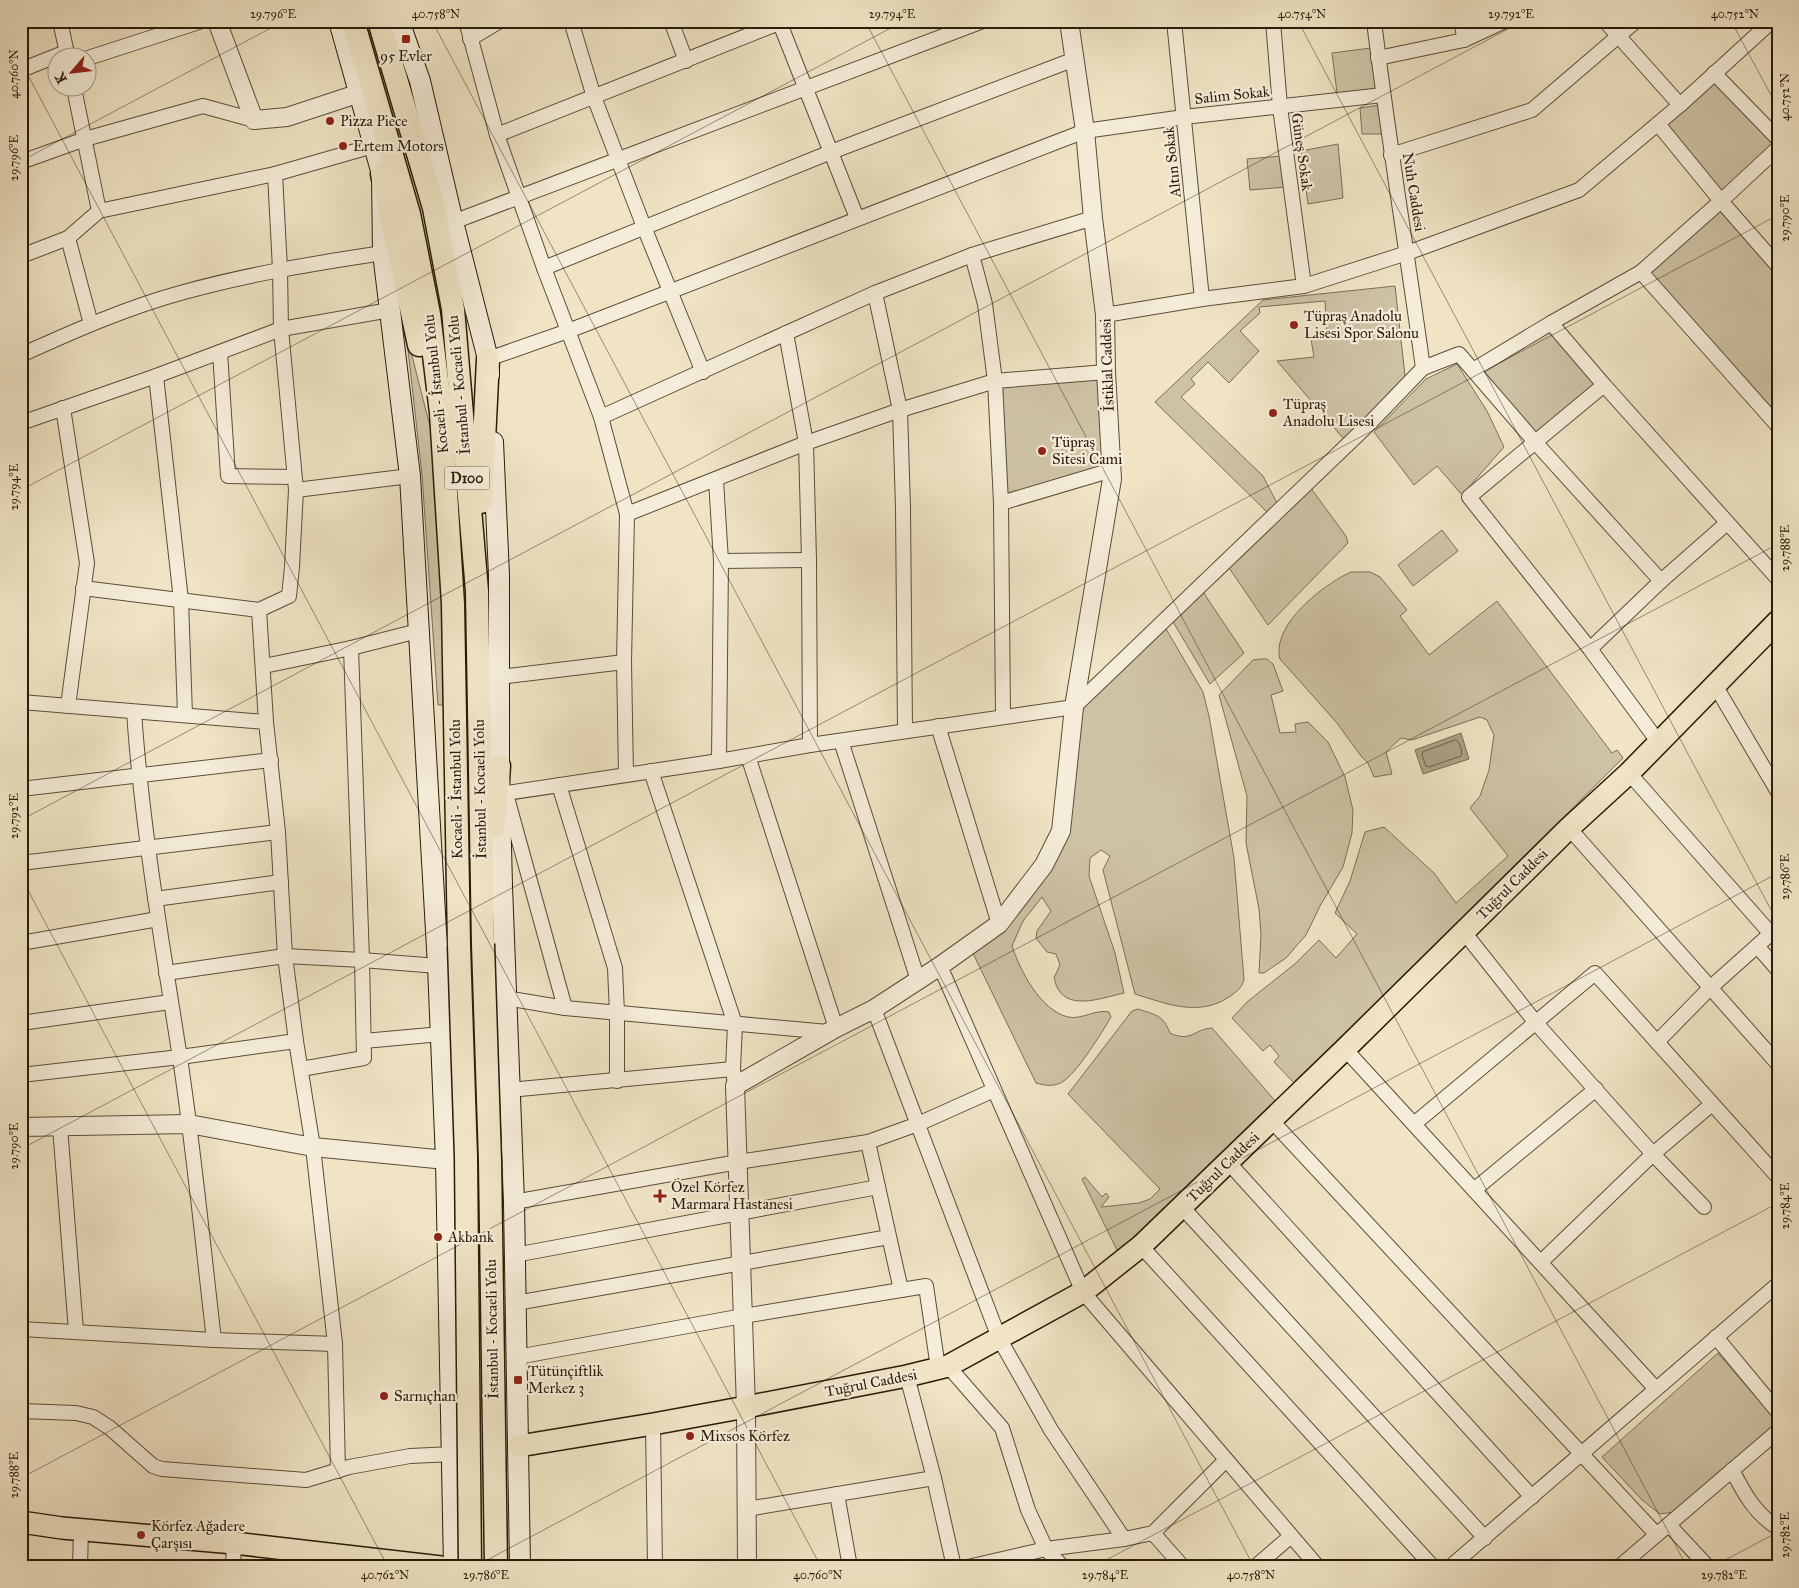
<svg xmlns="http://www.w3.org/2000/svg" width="1799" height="1588" font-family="'IM FELL Great Primer',serif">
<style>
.green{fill:#cec2a5;stroke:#7c6e57}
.water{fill:#aca085;stroke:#786b53}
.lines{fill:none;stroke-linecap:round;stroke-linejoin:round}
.shore{stroke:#6a5e47;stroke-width:1}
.minor-casing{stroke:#5b4d38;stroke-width:16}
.tertiary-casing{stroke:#5b4d38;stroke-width:20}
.secondary-casing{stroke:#291b09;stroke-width:22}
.primary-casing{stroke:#291b09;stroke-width:24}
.trunk-casing{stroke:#291b09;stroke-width:25}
.minor{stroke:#f5edd9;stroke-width:14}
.tertiary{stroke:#f5edd9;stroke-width:18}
.secondary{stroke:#f5edd9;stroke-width:20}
.primary{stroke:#f0e4c5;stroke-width:21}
.trunk{stroke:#f0e4c5;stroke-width:22}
.trunk-bridge-casing{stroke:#291b09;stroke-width:25;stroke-linecap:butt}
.trunk-bridge{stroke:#f0e4c5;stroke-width:22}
.ticks{fill:none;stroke:#291b09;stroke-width:1;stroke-opacity:0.45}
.poi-dot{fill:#8f2418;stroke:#f5edd9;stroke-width:2}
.labels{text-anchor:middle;stroke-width:4.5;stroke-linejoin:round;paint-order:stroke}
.shield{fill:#f5edd9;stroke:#665a47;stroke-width:1}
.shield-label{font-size:14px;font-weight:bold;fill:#291b09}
.poi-label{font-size:15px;fill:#291b09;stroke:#f5edd9;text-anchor:start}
.street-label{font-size:15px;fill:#291b09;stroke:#f5edd9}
.neatline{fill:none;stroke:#291b09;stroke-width:2}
.ticks-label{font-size:12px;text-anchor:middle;fill:#291b09}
</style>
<rect width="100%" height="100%" fill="#f0e4c5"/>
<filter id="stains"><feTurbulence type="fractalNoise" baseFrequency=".004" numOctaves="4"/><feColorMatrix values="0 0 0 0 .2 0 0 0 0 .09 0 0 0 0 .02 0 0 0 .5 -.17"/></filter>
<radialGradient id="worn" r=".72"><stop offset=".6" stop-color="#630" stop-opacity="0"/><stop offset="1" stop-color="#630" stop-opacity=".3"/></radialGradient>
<g class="green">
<path d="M1371,48L1376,89L1337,93L1332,53Z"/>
<path d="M1714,73L1778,139L1721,201L1778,266V426L1641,272L1721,201L1658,124Z"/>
<path d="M1380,105L1385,134H1362L1360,108Z"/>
<path d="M1338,144L1343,198L1308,204L1301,151Z"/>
<path d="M1281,156L1287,187L1250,190L1247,159Z"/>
<path d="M1395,286L1406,385L1348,444L1277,361L1314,357L1311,339L1327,337L1325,301L1259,307L1260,313L1240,331L1259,351L1229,383L1208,362L1191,379L1195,384L1181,397L1263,476L1280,509L1307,483L1346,536L1348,543L1268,625L1225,562L1272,517L1155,402L1263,300Z"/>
<path d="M1551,323L1604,385L1535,442L1473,370Z"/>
<path d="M406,332L440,466L452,705H438L422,475Z"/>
<path d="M1457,364L1487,411L1504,447L1462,495L1437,466L1414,485L1374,432L1426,379Z"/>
<path d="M1106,372L1112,470L1001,503L995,381Z"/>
<path d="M1442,530L1458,551L1413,586L1398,565Z"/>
<path d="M1351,572H1370L1380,577L1407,610L1400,616L1429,655L1497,601L1612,753L1617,750L1623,758L1295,1084L1274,1062L1279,1056L1270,1045L1263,1051L1232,1018L1247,1002L1296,963L1319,940L1336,958L1357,934L1335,913L1350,881L1365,832L1384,827L1434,873L1456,903L1508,856L1470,808L1480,796L1489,770L1494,735L1487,720L1480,717L1412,740L1401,738L1386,752L1392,774L1374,777L1368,763L1361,756L1337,723L1280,659C1271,625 1324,584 1351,572Z"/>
<path d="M1199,586L1244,653L1210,684L1169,615Z"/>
<path d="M1162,622L1203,692L1209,716L1234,858L1244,980C1241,989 1237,991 1229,997C1199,1017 1167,1004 1135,994L1103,870L1110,856L1101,850L1090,858L1089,876L1115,953L1124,993C1105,997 1070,1011 1058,989C1056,986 1055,981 1054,978L1060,965L1056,954L1047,952L1036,938L1037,931L1051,911L1042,897L1023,921L1012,946C1020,970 1040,1010 1068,1017C1082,1020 1095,1009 1109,1012L1111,1017C1101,1034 1080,1068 1065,1080C1057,1087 1045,1086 1036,1083L969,945L999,924L1061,831L1074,707Z"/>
<path d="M1260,659H1267L1273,664L1283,691L1271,695L1280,733L1296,732L1295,724L1308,722L1328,742L1345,777L1353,810L1352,833L1343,867L1320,906L1306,935L1286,958L1264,973H1259L1261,934L1259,909L1246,843L1247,796L1219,695L1253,660Z"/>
<path d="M1138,1009C1156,1015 1163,1015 1170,1033C1191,1043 1194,1029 1212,1028L1276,1102L1136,1242L1117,1250L1082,1179L1085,1177L1102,1197L1106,1193L1109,1197L1101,1207L1139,1203L1150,1199L1160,1189L1068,1094L1132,1011Z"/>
<path d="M1718,1353L1778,1423L1674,1512L1660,1514L1642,1500L1602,1457Z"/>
</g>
<path class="water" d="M1461,733L1469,759L1423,774L1415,750Z"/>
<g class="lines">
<path class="shore" d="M1456,740C1460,742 1463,752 1461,756L1429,767L1426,766L1422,755L1423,752Z"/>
<g class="minor-casing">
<g id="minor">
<path d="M60,21L68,58"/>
<path d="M466,21L497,135L544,268L601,417L627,514L624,662L626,775"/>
<path d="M571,21L594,97L644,227L703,372"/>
<path d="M671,21L686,61"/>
<path d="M779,21L857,218"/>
<path d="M1174,21L1202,299"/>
<path d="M1273,21L1280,107L1304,286"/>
<path d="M1374,21C1388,137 1407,252 1423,368"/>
<path d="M1462,21L1464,40"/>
<path d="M1605,21L1680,105"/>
<path d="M470,39L500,21"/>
<path d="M88,58L202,21"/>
<path d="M1378,58L1464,40L1505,21"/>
<path d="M21,70L66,52"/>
<path d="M1714,73L1778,139"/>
<path d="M74,88L99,211"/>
<path d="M1658,124L1721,201L1778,266"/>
<path d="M497,135L784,21"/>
<path d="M1391,155L1532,110L1636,21"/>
<path d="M21,162L85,139L203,106L254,120"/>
<path d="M453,222L983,21"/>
<path d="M68,238L91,324"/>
<path d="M972,255L985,304L995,381L1001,503L1003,716"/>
<path d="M21,256L68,238L99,211L275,174L373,146"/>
<path d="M544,268L831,152L1075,59"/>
<path d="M1641,272L1778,426"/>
<path d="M875,293L900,410L903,508L905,731"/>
<path d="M1105,315L1202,299L1304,286L1407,253L1579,190L1680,105L1772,21"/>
<path d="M1551,323L1604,385L1778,579"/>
<path d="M786,333L806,443L809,560L810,745"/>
<path d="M220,352L228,476L294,477"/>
<path d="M21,355C74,331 128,307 184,292C249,274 316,263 383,253"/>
<path d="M488,359L568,331L1085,131L1184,117L1383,95"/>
<path d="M1473,370L1551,323L1641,272L1721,201L1778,148"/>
<path d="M156,376L181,600L185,715"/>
<path d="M1604,385L1469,497L1590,649L1659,743"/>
<path d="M63,408L87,563L68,706"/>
<path d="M601,417L875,293L972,255L1093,218"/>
<path d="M21,423L156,376L281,329L390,310"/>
<path d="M716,480L721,561L719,761"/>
<path d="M296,490L410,476"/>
<path d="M1001,503L1112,470"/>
<path d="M627,514L806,443L900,410L995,381L1106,372"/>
<path d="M721,561L809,560"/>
<path d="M83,588L259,610L289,596L292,567L296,490L281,329L280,269L275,174"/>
<path d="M1590,649L1661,581L1727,523"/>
<path d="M264,666L351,648L418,631"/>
<path d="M500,677L624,662"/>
<path d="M1715,685L1778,792"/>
<path d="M21,702L266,722"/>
<path d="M134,712C142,828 162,943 180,1058C194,1151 203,1246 214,1340"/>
<path d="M938,726L999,924"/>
<path d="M841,741L918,980"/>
<path d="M748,756L836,1028"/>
<path d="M651,771L735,1024L733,1069L735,1086"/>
<path d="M1629,773L1771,934"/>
<path d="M559,785L615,968L617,1013V1081"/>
<path d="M21,789L271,760"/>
<path d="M500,794L719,761L810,745L1074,707L1368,425L1423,368L1459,354L1535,442L1661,581"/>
<path d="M506,794L565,1008"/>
<path d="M1569,828L1778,1064"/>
<path d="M21,863L278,832"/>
<path d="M155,899L281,882"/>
<path d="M1464,932L1536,1023L1653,1154L1704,1207"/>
<path d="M21,943L158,919"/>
<path d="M1757,946L1778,970"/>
<path d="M940,966L1083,1292L1318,1567"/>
<path d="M166,973L285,956L362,960L438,966"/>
<path d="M506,998L565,1008L828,1032"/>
<path d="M874,1009L999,1338L1051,1430L1124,1539"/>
<path d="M21,1023L170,1002"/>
<path d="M364,1041L441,1034"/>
<path d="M1657,1042L1710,988L1776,929"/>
<path d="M1345,1049L1656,1389"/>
<path d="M301,1069L364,1058L362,960L351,648"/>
<path d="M21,1075L180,1057L296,1041"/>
<path d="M509,1090L733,1069"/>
<path d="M1271,1120L1656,1534"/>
<path d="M1414,1124L1595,973L1778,1177"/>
<path d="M60,1127L76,1331"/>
<path d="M1228,1162L1532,1497"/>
<path d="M1474,1190L1596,1089"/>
<path d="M514,1202L738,1162L868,1142L918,1124L994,1090"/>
<path d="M1182,1207L1485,1538"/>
<path d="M1141,1246L1433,1567"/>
<path d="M515,1255L878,1187"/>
<path d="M1541,1262L1653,1154L1712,1104"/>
<path d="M901,1290L926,1286L938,1368"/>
<path d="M516,1303L889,1237"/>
<path d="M21,1329L214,1340L335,1344L313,1147L296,1041L285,956L278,832L266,722L259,610"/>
<path d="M1716,1337L1778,1412"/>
<path d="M335,1344L338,1471"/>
<path d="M517,1357L743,1316L901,1290L868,1142"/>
<path d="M948,1366L1002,1428L1028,1510L1046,1549L1063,1567"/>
<path d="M907,1376L934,1478L954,1567"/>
<path d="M21,1411L76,1413L93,1417L110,1428L153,1466L162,1469L306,1480L349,1467L410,1456L453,1454"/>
<path d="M653,1424L655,1567"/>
<path d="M1732,1470C1744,1493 1755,1514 1778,1528"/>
<path d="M837,1494L850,1567"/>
<path d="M747,1509L934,1478"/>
<path d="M1669,1525L1708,1567"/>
<path d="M1153,1533L1183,1567"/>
<path d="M80,1567L81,1529"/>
<path d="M233,1567L234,1543"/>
<path d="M968,1567L1046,1549L1124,1539L1153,1533L1226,1460"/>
<path d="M1255,1567L1291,1536"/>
<path d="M1450,1567L1778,1284"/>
<path d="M1619,1567L1778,1431"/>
</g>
</g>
<g class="tertiary-casing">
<g id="tertiary">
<path d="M217,21L254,120L287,117L360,93"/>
<path d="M21,1127L189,1124L313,1147L446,1160"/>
<path d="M747,1567L746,1407L735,1086L836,1028L874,1009L940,966L999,924L1044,865L1061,831L1074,707L1112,479L1106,372L1105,315L1093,218L1085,131L1069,21"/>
</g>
</g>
<g class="secondary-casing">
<g id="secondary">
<path d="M339,21L382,174L383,253L410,476L438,966L446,1160L454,1567"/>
<path d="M399,21L420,81L453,222L488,359L489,375"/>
<path d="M493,442L499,575V766L502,886L514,1202L520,1567"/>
</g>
</g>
<g class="primary-casing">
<g id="primary">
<path d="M519,1446L653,1424L746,1407L907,1376L948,1366L1083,1292L1141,1246L1345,1049L1569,828L1629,773L1778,621"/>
<path d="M21,1522L62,1528L234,1543L441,1567"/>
</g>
</g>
<g class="trunk-casing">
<g id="trunk">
<path d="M353,21L409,214L429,314L441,413L453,604L459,946"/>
<path d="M379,21L434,208L453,309L477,591L483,944"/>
<path d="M382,174L419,345"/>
<path d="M481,502L488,359"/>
<path d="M494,826L499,766"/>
</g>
</g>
<use href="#minor" class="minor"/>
<use href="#tertiary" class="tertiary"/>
<use href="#secondary" class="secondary"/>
<use href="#primary" class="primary"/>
<use href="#trunk" class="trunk"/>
<g class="trunk-bridge-casing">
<g id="trunk-bridge">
<path d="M483,944L490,1161L496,1567"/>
<path d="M459,946L466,1157L470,1567"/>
</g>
</g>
<use href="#trunk-bridge" class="trunk-bridge"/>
</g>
<path class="ticks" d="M432,21L1254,1567M865,21L1687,1567M1298,21L1778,923M1731,21L1778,108M21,62L821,1567M21,161L284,21M21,490L904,21M21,820L1523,21M21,877L388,1567M21,1149L1778,215M21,1478L1778,544M474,1567L1778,873M1093,1567L1778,1203M1712,1567L1778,1532"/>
<g class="poi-dot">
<rect x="401" y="34" width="10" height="10" rx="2.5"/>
<circle cx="330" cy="121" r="5"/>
<circle cx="343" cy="146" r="5"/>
<circle cx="1294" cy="325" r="5"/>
<circle cx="1273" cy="413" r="5"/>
<circle cx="1042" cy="451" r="5"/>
<path d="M657.5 1188.5h5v5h5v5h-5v5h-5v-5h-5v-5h5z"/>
<circle cx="438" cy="1237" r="5"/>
<rect x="513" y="1375" width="10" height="10" rx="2.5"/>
<circle cx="384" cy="1396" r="5"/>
<circle cx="690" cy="1436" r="5"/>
<circle cx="141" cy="1535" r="5"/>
</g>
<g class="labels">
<rect class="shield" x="444.5" y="466.5" width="45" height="23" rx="4"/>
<g class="shield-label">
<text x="467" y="483">D100</text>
</g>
<g class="poi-label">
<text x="406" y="61" text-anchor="middle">95 Evler</text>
<text x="340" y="126">Pizza Piece</text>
<text x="353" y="151">Ertem Motors</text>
<text x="1304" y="321">Tüpraş Anadolu<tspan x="1304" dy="17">Lisesi Spor Salonu</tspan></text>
<text x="1283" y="409">Tüpraş<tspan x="1283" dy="17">Anadolu Lisesi</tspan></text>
<text x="1052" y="447">Tüpraş<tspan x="1052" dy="17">Sitesi Cami</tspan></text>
<text x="671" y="1192">Özel Körfez<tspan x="671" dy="17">Marmara Hastanesi</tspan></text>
<text x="448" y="1242">Akbank</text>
<text x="528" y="1376">Tütünçiftlik<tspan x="528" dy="17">Merkez 3</tspan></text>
<text x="394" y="1401">Sarnıçhan</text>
<text x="700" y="1441">Mixsos Körfez</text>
<text x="151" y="1531">Körfez Ağadere<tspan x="151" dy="17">Çarşısı</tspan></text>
</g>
<g class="street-label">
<text transform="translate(1232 95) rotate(-6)" y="5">Salim Sokak</text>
<text transform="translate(1302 152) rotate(82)" y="5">Güneş Sokak</text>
<text transform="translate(1172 162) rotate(-96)" y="5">Altın Sokak</text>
<text transform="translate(1414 192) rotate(81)" y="5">Nuh Caddesi</text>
<text transform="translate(1107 365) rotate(-92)" y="5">İstiklal Caddesi</text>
<text transform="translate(436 384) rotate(-96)" y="5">Kocaeli - İstanbul Yolu</text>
<text transform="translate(459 385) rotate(-95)" y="5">İstanbul - Kocaeli Yolu</text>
<text transform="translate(456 789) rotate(-91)" y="5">Kocaeli - İstanbul Yolu</text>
<text transform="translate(480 789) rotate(-91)" y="5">İstanbul - Kocaeli Yolu</text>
<text transform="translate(1512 884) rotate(-45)" y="5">Tuğrul Caddesi</text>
<text transform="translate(1223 1167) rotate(-44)" y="5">Tuğrul Caddesi</text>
<text transform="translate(492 1329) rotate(-91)" y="5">İstanbul - Kocaeli Yolu</text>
<text transform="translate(871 1383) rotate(-11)" y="5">Tuğrul Caddesi</text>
</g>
</g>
<rect width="1799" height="1588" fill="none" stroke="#f0e4c5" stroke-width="55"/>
<g transform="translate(72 72) rotate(242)"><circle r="24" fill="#f5edd9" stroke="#a39986"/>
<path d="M0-4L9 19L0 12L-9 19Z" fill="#8f2418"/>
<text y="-8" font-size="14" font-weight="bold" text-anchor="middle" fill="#291b09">K</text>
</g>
<rect x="28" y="28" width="1744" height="1532" class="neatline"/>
<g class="ticks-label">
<text x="273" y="18">29.796°E</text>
<text x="436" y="18">40.758°N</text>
<text x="892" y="18">29.794°E</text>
<text x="1302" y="18">40.754°N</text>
<text x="1511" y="18">29.792°E</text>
<text x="1735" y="18">40.752°N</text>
<text transform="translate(14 74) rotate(-90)" y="4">40.760°N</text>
<text transform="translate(1785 97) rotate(-90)" y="4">40.752°N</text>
<text transform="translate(14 158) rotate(-90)" y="4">29.796°E</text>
<text transform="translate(1785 218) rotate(-90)" y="4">29.790°E</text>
<text transform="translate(14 487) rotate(-90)" y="4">29.794°E</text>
<text transform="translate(1785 548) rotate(-90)" y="4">29.788°E</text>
<text transform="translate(14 816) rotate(-90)" y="4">29.792°E</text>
<text transform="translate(1785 877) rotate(-90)" y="4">29.786°E</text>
<text transform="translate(14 1146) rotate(-90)" y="4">29.790°E</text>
<text transform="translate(1785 1206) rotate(-90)" y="4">29.784°E</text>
<text transform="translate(14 1475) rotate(-90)" y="4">29.788°E</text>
<text transform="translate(1785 1535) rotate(-90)" y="4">29.782°E</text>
<text x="385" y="1579">40.762°N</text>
<text x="486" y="1579">29.786°E</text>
<text x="818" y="1579">40.760°N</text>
<text x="1105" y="1579">29.784°E</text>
<text x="1251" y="1579">40.758°N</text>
<text x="1724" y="1579">29.782°E</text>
</g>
<rect width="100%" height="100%" filter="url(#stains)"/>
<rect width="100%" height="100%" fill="url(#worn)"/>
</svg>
